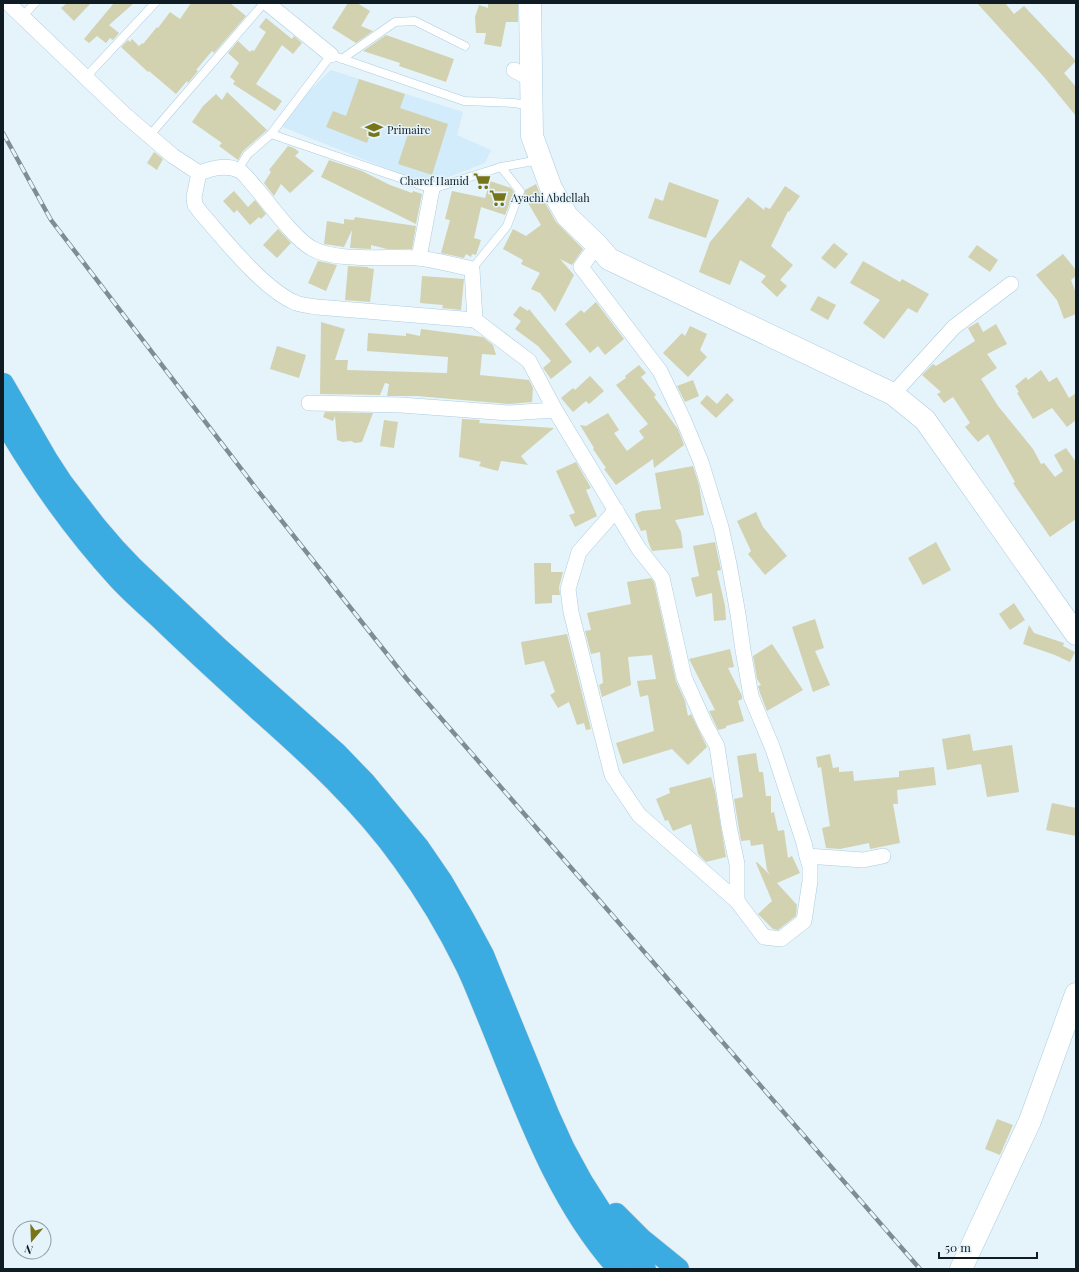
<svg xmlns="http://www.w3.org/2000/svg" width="1079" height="1272" font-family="'Playfair Display',serif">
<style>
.built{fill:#d3ecfb}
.building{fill:#d2d2b0}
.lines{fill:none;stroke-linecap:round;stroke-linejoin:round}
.lane-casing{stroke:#abcde0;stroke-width:9}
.street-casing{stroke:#abcde0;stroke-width:16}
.secondary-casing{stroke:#abcde0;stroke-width:23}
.highway-casing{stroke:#cfd2d3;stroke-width:23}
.lane{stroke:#fff;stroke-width:8}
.street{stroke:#fff;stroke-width:15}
.secondary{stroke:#fff;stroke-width:22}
.highway{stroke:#3aace2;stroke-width:22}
.rail-casing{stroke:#7e8c93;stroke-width:4.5}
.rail{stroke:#e5f3fb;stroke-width:3;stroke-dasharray:9;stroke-linecap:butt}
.labels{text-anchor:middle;stroke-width:3;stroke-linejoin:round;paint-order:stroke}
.poi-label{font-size:11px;fill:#0f1c23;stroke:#e5f3fb;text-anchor:start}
</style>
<rect width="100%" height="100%" fill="#e5f3fb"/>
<path class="built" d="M331,70L463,112L457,135L491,150L485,163L428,185L275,124Z"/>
<g class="building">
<path d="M67,3H91L74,21L61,8Z"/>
<path d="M114,3H134L109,25L119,33L113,40L110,38L106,43L97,36L89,43L84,39Z"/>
<path d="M191,3H230L246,16L214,53L212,51L196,70L198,71L188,83L187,81L176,94L149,71L148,72L121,47L128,40L130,42L132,39L139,46L142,43L143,44L157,27L158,28L170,12L180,19Z"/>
<path d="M348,3H357L370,11L361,26L373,31L356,43L332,28Z"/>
<path d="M488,3H518V22H506L501,47L484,44L486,33H476L475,17L479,5L488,8Z"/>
<path d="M977,3H1005L1014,14L1024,6L1076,61L1064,73L1076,87V116L1044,77Z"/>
<path d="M266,18L292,39L294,36L302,43L293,54L282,45L256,84L282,101L275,111L233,84L235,81L230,77L239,63L228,53L238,41L250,52L252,50L254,51L266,32L259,27Z"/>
<path d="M386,35L454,59L446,82L399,66L400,63L363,51Z"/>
<path d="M359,79L405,94L400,108L448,124L432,175L398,164L408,134L374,123L367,143L326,127L333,111L346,116Z"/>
<path d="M227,92L267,130L243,151L238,160L219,146L222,143L192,122L203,106L216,94L222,100Z"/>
<path d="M288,146L294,148L299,152L295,156L314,171L290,193L281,184L274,196L264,183L271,172L269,170Z"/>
<path d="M154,152L163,159L157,170L147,163Z"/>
<path d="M329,160L362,171L390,185L412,193L413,191L422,194L416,224L321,177Z"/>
<path d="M490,181L511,188L514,192L505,215L481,207L474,238L481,240L476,255L472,254L471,257L466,254L464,258L441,253L450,220L445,219L452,191L485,198Z"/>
<path d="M669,182L719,200L706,238L648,218L655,198L663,201Z"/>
<path d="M536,184L540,194L556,222L583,249L572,265L560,259L574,275L555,312L540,293L531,289L540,273L521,264L523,260L503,249L513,229L526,236L541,225L524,196L525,190Z"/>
<path d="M785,186L800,196L789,212L788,211L771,246L793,265L780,280L787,286L777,297L761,282L766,276L740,260L730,285L699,272L710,242L748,197L764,210L765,207L770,209Z"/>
<path d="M234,191L248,207L255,200L266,214L261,219L259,217L250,225L237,210L234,213L223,201Z"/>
<path d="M355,217L416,226L412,249H387L371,245V249L350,248L352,230L344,247L324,244L327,221L344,224V219L354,220Z"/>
<path d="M278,229L291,243L277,258L263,245Z"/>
<path d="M834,243L848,254L835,269L821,258Z"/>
<path d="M977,245L998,260L990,272L968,257Z"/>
<path d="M1063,254L1076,270V276L1071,280L1076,293V314L1064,319L1057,300L1036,275Z"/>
<path d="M318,261L337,265L326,291L308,283Z"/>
<path d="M863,261L900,282L902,279L929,294L917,313L908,308L884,339L863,323L880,300L850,283Z"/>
<path d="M348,266L368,267V268L374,269L370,302L345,300Z"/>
<path d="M422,276L464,279L461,310L442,308L443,305L420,303Z"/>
<path d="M818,296L836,305L828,320L810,310Z"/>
<path d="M596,302L624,339L605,355L598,346L590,353L565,324L581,310L584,313Z"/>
<path d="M520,306L528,311L529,309L572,362L551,379L543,368L551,361L538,346L515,329L521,321L513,315Z"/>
<path d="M321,322L345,329L335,360H348L347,370L447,373L448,357L367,351L368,333L406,336V333L420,336L421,329L483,337L493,345L496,355L482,354L480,375L529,380L533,388L532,402L509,404L417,396H387L389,384L385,383L380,395L320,394Z"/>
<path d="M978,322L983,332L996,324L1007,344L987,354L997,368L981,379L998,406L1033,449L1041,464L1044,463L1055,477L1063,471L1054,455L1066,448L1076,462V519L1050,537L1013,483L1015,482L988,434L978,442L965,427L970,423L953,397L944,403L937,394L941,392L922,375L933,364L936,366L975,341L968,328Z"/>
<path d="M690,326L707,334L700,350L707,357L688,377L663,353L682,333L685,336Z"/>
<path d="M277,346L306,355L299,378L270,369Z"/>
<path d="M639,365L646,373L641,377L656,395L654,397L678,429L684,445L654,468L653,459L616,485L604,469L606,468L593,449L594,448L580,425L586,426L608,413L619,430L614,433L627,451L644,438L639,431L648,424L616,385L626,378L625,376Z"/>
<path d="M1041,370L1049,382L1057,377L1069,398L1076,393V420L1067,427L1052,408L1033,419L1017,393L1019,392L1015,386L1026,377L1028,380Z"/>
<path d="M590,376L604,391L589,404L586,401L573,412L561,398L573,388L575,390Z"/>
<path d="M693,380L699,396L685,402L677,386Z"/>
<path d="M727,393L734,400L716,418L700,403L707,395L717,404Z"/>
<path d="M325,412L373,413L362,442L355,443L351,441L343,442L337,440L335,416L333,421L323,417Z"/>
<path d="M462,419L480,420L479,423L554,428L521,456L528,465L501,461L498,471L479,466L481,462L459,457Z"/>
<path d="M384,420L398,422L394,448L380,446Z"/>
<path d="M576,462L591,488L586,490L597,516L575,527L569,515L575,513L556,471Z"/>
<path d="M693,466L699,485L704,515L675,520L681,532L683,548L652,551L648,541L646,530L641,531L636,520L635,514L642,511L661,509L655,473Z"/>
<path d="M756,512L763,527L787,556L765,575L748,554L751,551L737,521Z"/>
<path d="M715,542L721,570L717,571L725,606L726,620L714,621L712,593L696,597L691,578L699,576L693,546Z"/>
<path d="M936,542L951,570L923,585L908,558Z"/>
<path d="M534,563H551V572H563L559,587L560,595H552V603L535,604Z"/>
<path d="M651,578L654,582L676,681L685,701L688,716L691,714L707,747L688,765L672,749L623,764L616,743L654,731L648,695L640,697L637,681L656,679L652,655L628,657L631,685L602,697L599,685L603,683L600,652L591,654L585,631L591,630L587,613L631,604L627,582Z"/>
<path d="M1014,603L1025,620L1010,630L999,614Z"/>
<path d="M815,619L824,648L815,651L830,685L813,692L792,627Z"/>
<path d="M1029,625L1034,633L1064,643L1063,646L1075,652L1070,662L1055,655L1023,644Z"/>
<path d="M567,634L591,729L586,730L584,723L577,725L569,702L558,708L550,695L555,692L544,661L525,665L521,642Z"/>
<path d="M772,644L803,690L767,711L760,693L758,686L761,685L757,679L753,656Z"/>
<path d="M730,649L734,667L728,668L742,696V699L738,701L744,721L726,726V728L718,730L709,711L715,710L689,659Z"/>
<path d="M970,734L973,751L1012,745L1019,792L987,797L981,764L947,770L942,739Z"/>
<path d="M756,753L759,772H763L766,796H771V813L774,812L778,831L784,830L788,858L792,856L800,873L777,883L797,905L796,916L778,930L773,929L758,914L772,901L756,863L757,862L770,875L767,870L763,844L751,846L750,840L741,841L734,799L743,797L737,756Z"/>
<path d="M830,754L833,768L839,767V772L853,771L854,781L899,777V771L934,767L936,785L897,790L898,804H893L900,843L870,849L869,843L840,849L826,848L822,828L830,826L821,767L818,768L816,757Z"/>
<path d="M711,777L715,791L726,857L706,862L698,854L691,824L673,831L668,820L665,821L656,799L670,793L669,788Z"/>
<path d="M1052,803L1076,808V836L1046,830Z"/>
<path d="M997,1119L1013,1125L1000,1155L985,1149Z"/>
</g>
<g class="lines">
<g class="lane-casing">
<g id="lane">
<path d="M22,17L35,3"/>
<path d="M342,59L395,22L415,21L465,46"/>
<path d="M86,77L155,3"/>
<path d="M271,134L432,189L501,167"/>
<path d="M150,135L264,3"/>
<path d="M238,170L247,155L271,134L331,55L464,101L514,103L531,106"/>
<path d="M472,269L507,226L520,191L501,167L539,160"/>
</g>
</g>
<g class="street-casing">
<g id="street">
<path d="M8,3L124,114L173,156L199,173L194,197L195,205L201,213C225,240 263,289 296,303C302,305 310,306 317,307L475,320"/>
<path d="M267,3L331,55"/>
<path d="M514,70L531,79"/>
<path d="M199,173C211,169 225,164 238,170C244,172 250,182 255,187C269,203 294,239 313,249C338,262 388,256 418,258C436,260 454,265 472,269L475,320L529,361L555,410L639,549L662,578L684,677L705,724L717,746L729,826L737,864V901"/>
<path d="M597,245L581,267L660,371L684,421L701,462L721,527L729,564L738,614L743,650L751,696L773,749L804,843L807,856L810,866V881L804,921L781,939L764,937L737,901L639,815L612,775L571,612L568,589L579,552L616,510"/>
<path d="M419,258L432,189"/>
<path d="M893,394L954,327L1011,284"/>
<path d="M309,403L401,405L509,413L555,410"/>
<path d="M807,856L863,860L883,856"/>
</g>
</g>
<g class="secondary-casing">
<g id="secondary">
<path d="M530,3L532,136L551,188L567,216L597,245L609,259L893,394L925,420L1076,634"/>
<path d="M961,1269L1030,1121L1076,994"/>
</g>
</g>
<g class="highway-casing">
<g id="highway">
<path d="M3,384L47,460L62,483L96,527L114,548L133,568L217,647L336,753L365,783L418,847L442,882L463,918L483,955L548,1114L564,1149L582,1182L603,1215L626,1246L645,1269"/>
<path d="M3,419C36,476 74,530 119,579C132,593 147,606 161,619C193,650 226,680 259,710C311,756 362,803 403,860C427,893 448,928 466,965C474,981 480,998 487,1014C523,1101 555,1199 619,1269"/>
<path d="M616,1214L641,1239L678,1269"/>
</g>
</g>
<use href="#lane" class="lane"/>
<use href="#street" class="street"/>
<use href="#secondary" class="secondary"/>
<use href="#highway" class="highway"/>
<g class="rail-casing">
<path id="rail" d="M3,133L51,220L255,487L406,678L920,1269"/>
</g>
<use href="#rail" class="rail"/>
</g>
<defs>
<g id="school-bare" transform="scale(1.38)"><path d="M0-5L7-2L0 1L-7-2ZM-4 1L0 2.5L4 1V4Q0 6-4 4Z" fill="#787519" stroke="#e5f3fb" stroke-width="2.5" paint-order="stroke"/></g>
<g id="supermarket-bare" transform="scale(1.38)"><path d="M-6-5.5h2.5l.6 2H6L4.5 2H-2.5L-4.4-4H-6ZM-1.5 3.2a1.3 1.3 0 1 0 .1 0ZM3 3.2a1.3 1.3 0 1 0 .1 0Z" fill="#787519" stroke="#e5f3fb" stroke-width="2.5" paint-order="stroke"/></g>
</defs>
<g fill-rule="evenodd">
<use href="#school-bare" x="374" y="130"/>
<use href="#supermarket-bare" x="482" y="181"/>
<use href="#supermarket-bare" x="498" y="198"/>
</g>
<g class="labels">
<g class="poi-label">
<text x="387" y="134">Primaire</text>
<text x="469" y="185" text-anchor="end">Charef Hamid</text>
<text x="511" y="202">Ayachi Abdellah</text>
</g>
</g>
<rect width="1079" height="1272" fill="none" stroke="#0f1c23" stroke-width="8"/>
<g transform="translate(32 1240) rotate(199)"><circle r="19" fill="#e5f3fb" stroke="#8f9da5"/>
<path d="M0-3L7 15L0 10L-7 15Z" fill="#787519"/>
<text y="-6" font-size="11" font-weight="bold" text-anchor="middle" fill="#0f1c23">N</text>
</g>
<path d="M939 1252v6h98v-6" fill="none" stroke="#0f1c23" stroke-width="2"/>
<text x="945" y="1252" font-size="12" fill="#0f1c23" stroke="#e5f3fb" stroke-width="3" paint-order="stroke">50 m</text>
</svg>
